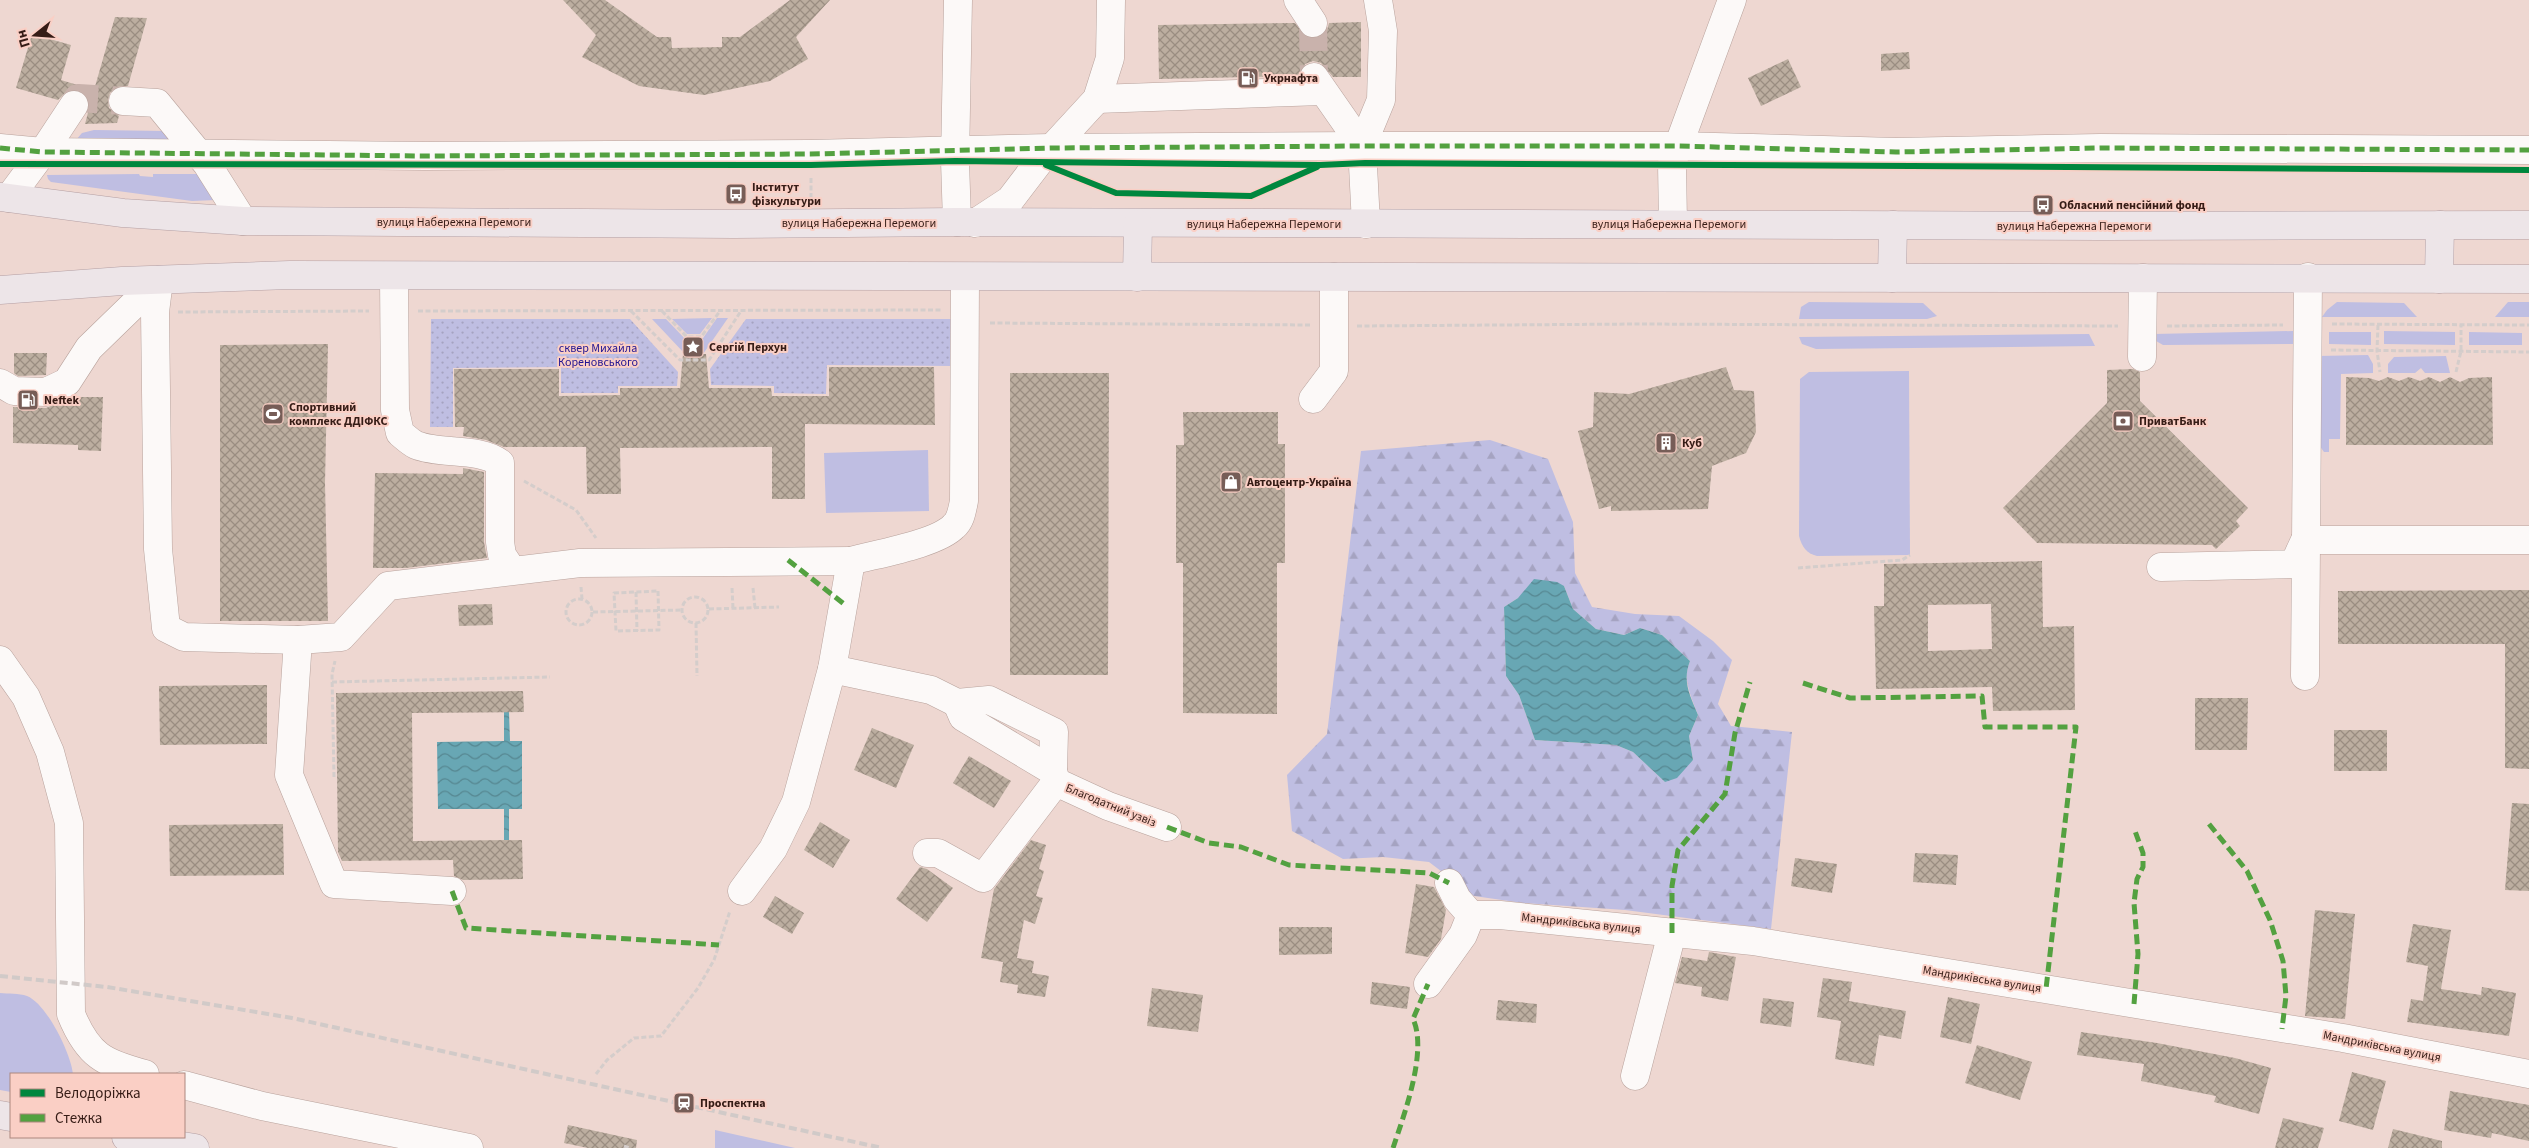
<svg xmlns="http://www.w3.org/2000/svg" width="2529" height="1148" font-family="'Source Sans 3',sans-serif">
<style>
.grass{fill:#bfbee2}
.forest{fill:url(#forest-firs);fill-rule:evenodd}
.park{fill:url(#park-dots)}
.water{fill:url(#water-waves)}
.building{fill:url(#building-cross-hatch);fill-rule:evenodd}
.lines{fill:none;stroke-linecap:round;stroke-linejoin:round}
.minor-tunnel{stroke:#c9b2ac;stroke-width:28;stroke-dasharray:28 14;stroke-linecap:butt}
.minor-casing{stroke:#b8a29c;stroke-width:29}
.major-casing{stroke:#b49fa3;stroke-width:29}
.path{stroke:#d4cdcb;stroke-width:3;stroke-dasharray:5 2.5;stroke-linecap:butt}
.minor{stroke:#fcf9f8;stroke-width:28}
.major{stroke:#ede5e8;stroke-width:28}
.rail{stroke:#d1cac8;stroke-width:4;stroke-dasharray:8 4;stroke-linecap:butt}
.quiet{stroke:#53a140;stroke-width:5;stroke-dasharray:10 5;stroke-linecap:butt}
.cycleway-casing{stroke:#facfc5;stroke-width:9}
.cycleway{stroke:#00873e;stroke-width:6}
.labels{text-anchor:middle;stroke-width:4;stroke-linejoin:round;paint-order:stroke}
.poi-label{font-size:12px;font-weight:bold;fill:#361c16;stroke:#facfc5;text-anchor:start}
.street-label{font-size:12px;fill:#361c16;stroke:#facfc5}
.park-label{font-size:12px;fill:#221491;stroke:#facfc5}
</style>
<defs>
<pattern id="forest-firs" width="22" height="20" patternUnits="userSpaceOnUse" patternTransform="scale(1.25)"><rect width="22" height="20" fill="#bfbee2"/><path d="M5 1l3.5 6h-7zM16 11l3.5 6h-7z" fill="#a5a3c1"/></pattern>
<pattern id="park-dots" width="8" height="8" patternUnits="userSpaceOnUse" patternTransform="scale(1.25)"><rect width="8" height="8" fill="#bfbee2"/><path d="M2 2h.1M6 6h.1" fill="none" stroke="#a5a3c1" stroke-width="1.8" stroke-linecap="round"/></pattern>
<pattern id="water-waves" width="16" height="10" patternUnits="userSpaceOnUse" patternTransform="scale(1.25)"><rect width="16" height="10" fill="#68a7b4"/><path d="M0 5q4-4 8 0t8 0" fill="none" stroke="#568791"/></pattern>
<pattern id="building-cross-hatch" width="8" height="8" patternUnits="userSpaceOnUse" patternTransform="scale(1.25)"><rect width="8" height="8" fill="#bcaea0"/><path d="M0 0l8 8M0 8l8-8" fill="none" stroke="#9a8d81"/></pattern>
</defs>
<rect width="100%" height="100%" fill="#eed7d1"/>
<g class="grass">
<path d="M94,130L166,131L185,147L69,148L82,133Z"/>
<path d="M139,174L140,176L153,177V174H205L216,200L192,201L51,182L48,179L47,175Z"/>
<path d="M1809,302L1923,303L1937,316L1927,319H1799L1801,307Z"/>
<path d="M2337,302L2404,303L2417,317H2322L2327,310Z"/>
<path d="M2508,302H2529V317H2495Z"/>
<path d="M712,318L700,334H687L672,319Z"/>
<path d="M717,318H728L703,354H685L652,319H666L687,341H701Z"/>
<path d="M2293,331L2294,344L2163,345L2156,341L2154,334Z"/>
<path d="M2384,331L2455,332V345L2384,344Z"/>
<path d="M2329,332H2371V345L2329,344Z"/>
<path d="M2469,332L2522,333V345H2469Z"/>
<path d="M2089,334L2095,346L1816,349L1802,344L1799,337Z"/>
<path d="M2368,355L2373,364V373L2341,374L2340,439H2329V452H2324L2319,445L2318,356Z"/>
<path d="M2446,356L2450,373H2425L2421,368L2415,373H2388V364L2394,357Z"/>
<path d="M1909,371L1910,555L1817,556C1806,553 1802,547 1799,536L1800,379L1809,372Z"/>
<path d="M928,450L929,511L826,513L824,453Z"/>
<path d="M0,993C8,994 19,993 27,996C47,1004 71,1054 73,1074H11V1092L0,1090Z"/>
<path d="M715,1130L795,1148H715Z"/>
</g>
<path class="forest" d="M1490,440L1548,459L1573,522L1575,573L1592,607L1635,614L1679,616L1713,641L1732,660L1718,704L1731,726L1792,732L1771,929L1625,910L1523,903L1474,896L1429,862L1383,857L1343,859L1292,831L1287,775L1327,734L1361,451ZM1564,586L1573,609L1596,629L1624,635L1640,628L1662,635L1690,661C1682,680 1691,696 1698,715L1689,736L1693,760L1665,782L1633,752L1616,745L1535,740L1519,695L1506,676L1504,607L1518,598Z"/>
<g class="park">
<path d="M431,319H630L678,372L677,386H618V393H561V367L453,368V427H430Z"/>
<path d="M746,319H951V366L827,365L826,394L774,393V386L711,385L710,369Z"/>
</g>
<g class="water">
<path d="M1534,579L1557,582L1564,586L1573,609L1596,629L1624,635L1640,628L1662,635L1690,661C1682,682 1690,695 1698,715L1689,736L1693,760L1677,778L1665,782L1633,752L1616,745L1535,740L1519,695L1506,676L1504,607L1518,598Z"/>
<path d="M504,712H509L510,741H522V809H509V840H504V809H438L437,742L504,741Z"/>
</g>
<g class="building">
<path d="M563,0H605L657,37H671L672,48L722,47V37H740L790,0H830L796,37L808,59L770,81L704,95L639,86L582,57L596,35Z"/>
<path d="M115,17L147,18L128,86L116,87L110,93L108,100L109,108L119,116L117,123L85,124L90,105L88,98L82,92L74,89L67,91L58,100L16,88L32,34L71,45L61,80L94,90Z"/>
<path d="M1361,22V77H1333L1321,63L1313,61L1305,64L1299,76L1159,79L1158,25L1295,23L1306,37L1313,39L1322,36L1327,30L1329,23Z"/>
<path d="M1909,52L1910,69L1881,71V54Z"/>
<path d="M1788,59L1801,87L1761,106L1748,78Z"/>
<path d="M328,344L325,483L328,621H220V345Z"/>
<path d="M14,353H47L46,375L18,376L14,373Z"/>
<path d="M683,354H706L709,388H771L772,396H829V367H934L935,425L805,424V499H772V447L620,448L621,494H587L586,447H504L486,440L463,436L464,427H455L454,369H559V396L620,395V388H680Z"/>
<path d="M1726,367L1734,390L1754,391L1756,432L1746,453L1712,466L1708,509L1611,511V506L1599,509L1578,431L1593,427L1594,392L1629,394Z"/>
<path d="M2133,369L2140,372V401L2248,508L2236,521L2240,526L2216,549L2212,545L2037,543L2003,508L2107,403V370Z"/>
<path d="M1010,373H1109L1108,675H1010Z"/>
<path d="M2346,377L2369,378L2379,381L2388,377L2399,381L2409,377L2420,381L2429,377L2440,382L2450,377L2460,382L2469,378L2492,377L2493,445H2346Z"/>
<path d="M72,397H103L101,451L78,450V445L13,443V407L46,408Z"/>
<path d="M1183,412H1278V444H1285V563H1277V714L1183,713V563H1176V445H1184Z"/>
<path d="M463,468L484,472V542L487,558L406,568H373L375,473L463,474Z"/>
<path d="M2042,561L2043,627L2074,626L2075,710L1993,711L1992,687L1876,689L1874,606H1884V564ZM1991,604L1992,649L1928,651V605Z"/>
<path d="M2529,590V769L2505,768V644H2338V591Z"/>
<path d="M492,604L493,625L459,626L458,605Z"/>
<path d="M267,685V744L160,745L159,686Z"/>
<path d="M523,691L524,712L412,713L413,841L522,840L523,879L463,880L454,876L453,860L342,861L338,852L336,693Z"/>
<path d="M2195,698H2248L2247,750H2195Z"/>
<path d="M872,728L914,745L896,788L854,770Z"/>
<rect x="2334" y="730" width="53" height="41"/>
<path d="M969,756L1011,781L994,808L953,783Z"/>
<path d="M2512,803L2529,804V891L2505,890Z"/>
<path d="M820,822L850,840L833,868L804,850Z"/>
<path d="M283,824L284,875L170,876L169,825Z"/>
<path d="M1031,840L1046,845L1039,869L1044,871L1036,896L1043,898L1035,924L1024,920L1017,958L1034,961L1032,973L1049,976L1045,997L1017,993L1018,985L1000,982L1003,962L981,958L994,889Z"/>
<path d="M1915,853L1958,855L1956,885L1913,882Z"/>
<path d="M1795,858L1837,864L1832,893L1791,886Z"/>
<path d="M920,867L927,869L953,888L927,922L896,899Z"/>
<path d="M1416,884L1434,887L1446,910L1441,939L1428,957L1405,953Z"/>
<path d="M775,896L804,913L792,934L763,917Z"/>
<path d="M2315,910L2355,914L2345,1019L2305,1016Z"/>
<path d="M2413,924L2451,930L2441,989L2481,995L2482,987L2516,993L2509,1036L2407,1022L2411,999L2423,1001L2428,966L2406,962Z"/>
<path d="M1279,927H1332V954L1279,955Z"/>
<path d="M1709,952L1736,957L1728,1001L1701,996L1702,987L1675,983L1682,957L1707,961Z"/>
<path d="M1823,978L1852,982L1849,1001L1906,1011L1901,1039L1879,1035L1874,1066L1835,1059L1841,1021L1817,1017Z"/>
<path d="M1372,982L1410,987L1407,1009L1370,1004Z"/>
<path d="M1152,988L1203,995L1198,1032L1147,1026Z"/>
<path d="M1948,997L1980,1004L1971,1044L1940,1037Z"/>
<path d="M1763,998L1794,1002L1791,1027L1760,1023Z"/>
<path d="M1498,1000L1537,1004L1536,1023L1496,1020Z"/>
<path d="M2081,1032L2157,1043L2235,1058L2271,1068L2259,1114L2214,1102L2216,1096L2141,1081L2144,1064L2077,1055Z"/>
<path d="M1977,1045L2032,1062L2020,1100L1965,1083Z"/>
<path d="M2352,1072L2386,1081L2373,1130L2339,1121Z"/>
<path d="M2450,1091L2529,1105V1141L2492,1133L2491,1138L2444,1130Z"/>
<path d="M2283,1118L2324,1128L2318,1148H2275Z"/>
<path d="M568,1125L637,1140L636,1148H588L564,1143Z"/>
<path d="M2393,1129L2442,1141V1148H2388Z"/>
</g>
<g class="lines">
<g class="minor-tunnel">
<path d="M1313,23L1314,77"/>
<path d="M74,105L78,98L123,101"/>
</g>
<g class="minor-casing">
<g id="minor">
<path d="M1298,0L1313,23"/>
<path d="M1314,77L1362,146"/>
<path d="M1097,99L1322,91"/>
<path d="M123,101L157,103L207,164L243,221"/>
<path d="M0,148L43,152L425,156L810,154L1051,148L1362,146H1678L1896,152L2100,148L2529,150"/>
<path d="M9,198L43,152L74,105"/>
<path d="M957,222L955,161L958,0"/>
<path d="M975,223L1010,200L1039,162L1097,99L1110,58L1111,0"/>
<path d="M1366,224L1362,146L1381,100L1383,31L1378,0"/>
<path d="M1673,224L1672,163L1732,0"/>
<path d="M394,276L395,410L400,433C405,437 410,442 416,445C441,455 479,447 500,463V542L502,555L512,570"/>
<path d="M159,280L155,312L158,549L166,628L184,637L298,640L341,637L388,586L580,563L851,561"/>
<path d="M2142,357L2143,278"/>
<path d="M0,383L14,391L46,392L67,382L89,348L159,280"/>
<path d="M1313,399L1334,371V277"/>
<path d="M2161,567L2294,564L2305,540H2529"/>
<path d="M298,640L289,775L334,884L452,891"/>
<path d="M0,660L26,697L50,752L69,823L71,1014C88,1056 104,1063 145,1074"/>
<path d="M832,669L931,690L957,703L989,700L1054,732L1053,771L1056,782L983,878L938,853H927"/>
<path d="M2305,676L2308,277"/>
<path d="M957,703L963,717L1053,771"/>
<path d="M1056,782L1108,806L1167,827"/>
<path d="M1449,883L1457,899L1471,915H1500L1753,941L2343,1038L2529,1074"/>
<path d="M742,891L773,849L796,802L832,669L851,561C876,554 937,544 954,526C961,520 962,510 964,501L965,277"/>
<path d="M1428,984L1463,935L1471,915"/>
<path d="M1635,1076L1672,933"/>
<path d="M184,1085L262,1106L469,1148"/>
</g>
</g>
<g class="major-casing">
<g id="major">
<path d="M0,197L123,213L243,221L734,224L957,222L2102,226L2529,225"/>
<path d="M1137,277L1138,224"/>
<path d="M1892,278L1893,225"/>
<path d="M2439,279L2440,225"/>
<path d="M0,290L122,281L290,275L2529,279"/>
<path d="M0,1115L11,1117"/>
<path d="M126,1137L195,1148"/>
</g>
</g>
<g class="path">
<path d="M811,178V200"/>
<path d="M418,311L942,310"/>
<path d="M631,311L680,360H709L741,311"/>
<path d="M662,311L687,337H701L720,311"/>
<path d="M178,312L369,311"/>
<path d="M990,323L1311,325"/>
<path d="M2332,324L2529,325"/>
<path d="M2378,325L2377,351L2380,372"/>
<path d="M1357,326L1638,324L2118,326"/>
<path d="M2167,326L2283,325"/>
<path d="M2331,350L2529,352"/>
<path d="M2456,372L2461,351V325"/>
<path d="M524,481L576,510L596,538"/>
<path d="M1798,568L1902,560L1910,555"/>
<path d="M581,587L582,599"/>
<path d="M753,588L755,608"/>
<path d="M658,591L659,630L616,631L614,593Z"/>
<path d="M636,592L637,631"/>
<circle cx="695" cy="610" r="13"/>
<circle cx="579" cy="612" r="13"/>
<path d="M733,608L732,588H734"/>
<path d="M709,609L779,607"/>
<path d="M593,612L682,610"/>
<path d="M696,623L697,676"/>
<path d="M332,682L550,677"/>
<path d="M334,777L332,674L335,661"/>
<path d="M596,1074L607,1060L634,1038L661,1036L698,988L714,960L730,911"/>
<path d="M624,1146L630,1148"/>
</g>
<use href="#minor" class="minor"/>
<use href="#major" class="major"/>
<path class="rail" d="M0,976L107,987L292,1018L882,1148"/>
<g class="quiet">
<path d="M0,148L43,152L425,156L810,154L1051,148L1362,146H1678L1896,152L2100,148L2529,150"/>
<path d="M788,560L844,604"/>
<path d="M1803,683L1850,698L1982,696L1985,727H2076L2046,989"/>
<path d="M2209,824L2247,871L2270,920L2283,961L2286,996L2282,1029"/>
<path d="M1167,827L1209,843L1241,847L1289,865L1429,873L1449,883"/>
<path d="M452,891L466,928L719,945"/>
<path d="M1672,933V886L1678,850L1725,794L1735,733L1750,682"/>
<path d="M2134,1004L2138,954L2134,903L2137,879L2143,867V853L2135,831"/>
<path d="M1393,1148C1404,1115 1428,1051 1413,1019L1428,984"/>
</g>
<g class="cycleway-casing">
<g id="cycleway">
<path d="M0,164L811,165L955,161L1320,165L1365,163C1753,163 2141,169 2529,170"/>
<path d="M1046,165L1116,193L1251,196L1317,167"/>
</g>
</g>
<use href="#cycleway" class="cycleway"/>
</g>
<defs>
<g id="fuel-square" transform="scale(1.125)"><rect x="-9" y="-9" width="18" height="18" rx="4" fill="#765d57" stroke="#facfc5"/><path d="M-5.5-6h7V0h2V4h1.3V-2.5L3-4.5l.8-.8L6-3V5H2.5V1h-1V6h-7ZM-4.2-4.7v3.2H.2V-4.7Z" fill="#fff"/></g>
<g id="bus-square" transform="scale(1.125)"><rect x="-9" y="-9" width="18" height="18" rx="4" fill="#765d57" stroke="#facfc5"/><path d="M-5-6H5V4H4V6H2V4H-2V6H-4V4H-5ZM-3.5-4V0h7V-4ZM-3.5 1.2v1.5H-2V1.2ZM2 1.2v1.5H3.5V1.2Z" fill="#fff"/></g>
<g id="sight-square" transform="scale(1.125)"><rect x="-9" y="-9" width="18" height="18" rx="4" fill="#765d57" stroke="#facfc5"/><path d="M0-6L1.8-2.2L6-1.7L2.9 1.2L3.7 5.4L0 3.3L-3.7 5.4L-2.9 1.2L-6-1.7L-1.8-2.2Z" fill="#fff"/></g>
<g id="stadium-square" transform="scale(1.125)"><rect x="-9" y="-9" width="18" height="18" rx="4" fill="#765d57" stroke="#facfc5"/><path d="M0-5a6.5 5 0 1 0 0 10a6.5 5 0 1 0 0-10ZM-3.5-1.8h7v3.6h-7Z" fill="#fff"/></g>
<g id="bank-square" transform="scale(1.125)"><rect x="-9" y="-9" width="18" height="18" rx="4" fill="#765d57" stroke="#facfc5"/><path d="M-6-4H6V4H-6ZM0-2.3a2.3 2.3 0 1 0 0 4.6a2.3 2.3 0 1 0 0-4.6Z" fill="#fff"/></g>
<g id="building-square" transform="scale(1.125)"><rect x="-9" y="-9" width="18" height="18" rx="4" fill="#765d57" stroke="#facfc5"/><path d="M-4-6H4V6H1V3H-1V6H-4ZM-2.5-4.3h1.7v1.8h-1.7ZM.8-4.3h1.7v1.8H.8ZM-2.5-1h1.7V.8h-1.7ZM.8-1h1.7V.8H.8Z" fill="#fff"/></g>
<g id="shop-square" transform="scale(1.125)"><rect x="-9" y="-9" width="18" height="18" rx="4" fill="#765d57" stroke="#facfc5"/><path d="M-5-2.5h2.3a2.7 3.5 0 0 1 5.4 0H5L5.5 6h-11ZM-1.5-2.5h3a1.5 2.3 0 0 0-3 0Z" fill="#fff"/></g>
<g id="station-square" transform="scale(1.125)"><rect x="-9" y="-9" width="18" height="18" rx="4" fill="#765d57" stroke="#facfc5"/><path d="M-3-6H3Q5-6 5-4V2Q5 4 3 4L4.5 6H3L1.5 4h-3L-3 6H-4.5L-3 4Q-5 4-5 2V-4Q-5-6-3-6ZM-3.5-4v3h7v-3ZM-3.5 1v1.5H-2V1ZM2 1v1.5H3.5V1Z" fill="#fff"/></g>
</defs>
<g fill-rule="evenodd">
<use href="#fuel-square" x="1248" y="78"/>
<use href="#bus-square" x="736" y="194"/>
<use href="#bus-square" x="2043" y="205"/>
<use href="#sight-square" x="693" y="347"/>
<use href="#fuel-square" x="28" y="400"/>
<use href="#stadium-square" x="273" y="414"/>
<use href="#bank-square" x="2123" y="421"/>
<use href="#building-square" x="1666" y="443"/>
<use href="#shop-square" x="1231" y="482"/>
<use href="#station-square" x="684" y="1103"/>
</g>
<g class="labels">
<g class="poi-label">
<text x="1264" y="82">Укрнафта</text>
<text x="752" y="191">Інститут<tspan x="752" dy="14">фізкультури</tspan></text>
<text x="2059" y="209">Обласний пенсійний фонд</text>
<text x="709" y="351">Сергій Перхун</text>
<text x="44" y="404">Neftek</text>
<text x="289" y="411">Спортивний<tspan x="289" dy="14">комплекс ДДІФКС</tspan></text>
<text x="2139" y="425">ПриватБанк</text>
<text x="1682" y="447">Куб</text>
<text x="1247" y="486">Автоцентр-Україна</text>
<text x="700" y="1107">Проспектна</text>
</g>
<g class="street-label">
<text x="454" y="226">вулиця Набережна Перемоги</text>
<text x="859" y="227">вулиця Набережна Перемоги</text>
<text x="1264" y="228">вулиця Набережна Перемоги</text>
<text x="1669" y="228">вулиця Набережна Перемоги</text>
<text x="2074" y="230">вулиця Набережна Перемоги</text>
<text transform="translate(1111 805) rotate(22)" y="4">Благодатний узвіз</text>
<text transform="translate(1581 923) rotate(6)" y="4">Мандриківська вулиця</text>
<text transform="translate(1982 979) rotate(9)" y="4">Мандриківська вулиця</text>
<text transform="translate(2382 1046) rotate(11)" y="4">Мандриківська вулиця</text>
</g>
<g class="park-label">
<text x="598" y="352">сквер Михайла<tspan x="598" dy="14">Кореновського</tspan></text>
</g>
</g>
<rect x="10" y="1073" width="175" height="65" fill="#facfc5" stroke="#ac877f"/>
<rect x="20" y="1089" width="25" height="8" fill="#00873e" stroke="#ac877f"/>
<text x="55" y="1098" font-size="15" fill="#361c16">Велодоріжка</text>
<rect x="20" y="1114" width="25" height="8" fill="#53a140" stroke="#ac877f"/>
<text x="55" y="1123" font-size="15" fill="#361c16">Стежка</text>
<g transform="translate(35 35) rotate(253)" stroke="#facfc5" stroke-width="4" paint-order="stroke">
<path d="M0-4L9 19L0 12L-9 19Z" fill="#361c16"/>
<text y="-8" font-size="14" font-weight="bold" text-anchor="middle" fill="#361c16">Пн</text>
</g>
</svg>
